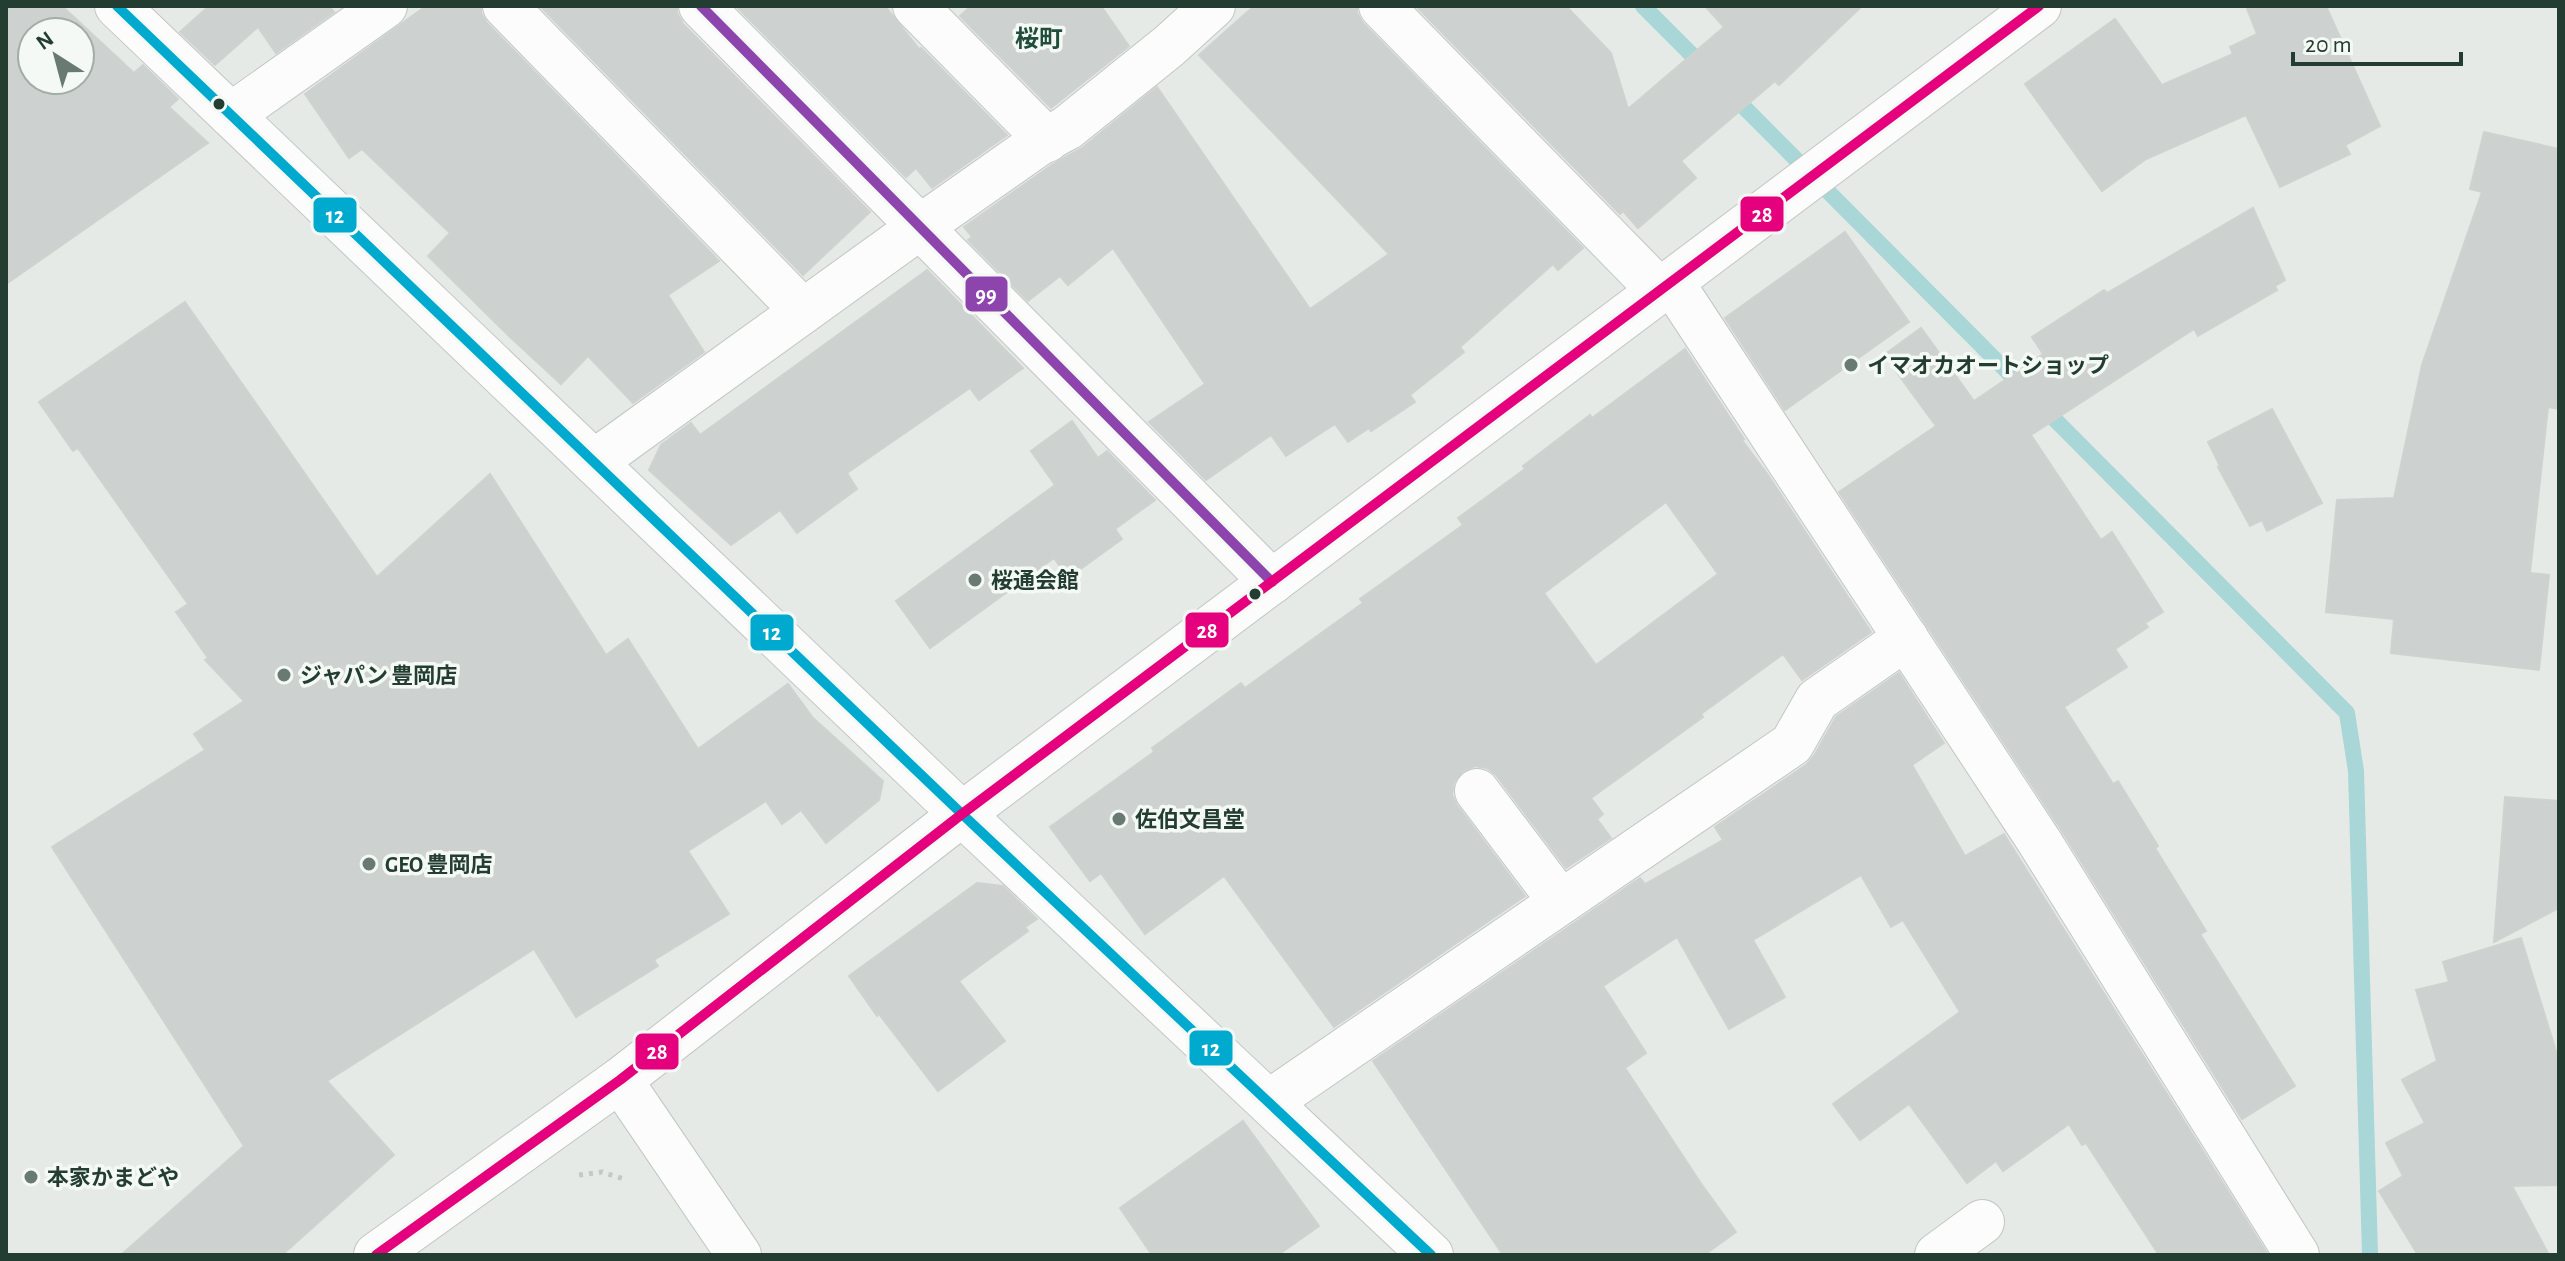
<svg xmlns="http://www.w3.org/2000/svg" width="2565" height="1261" font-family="'Alegreya Sans','Noto Sans JP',sans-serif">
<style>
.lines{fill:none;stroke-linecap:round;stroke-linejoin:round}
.stream{stroke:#a9d6d6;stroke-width:16}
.building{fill:#cdd1cf;stroke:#ced3d0;stroke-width:2;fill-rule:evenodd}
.minor-casing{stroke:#c2c7c4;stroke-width:46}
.path{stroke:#c2cac5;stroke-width:5;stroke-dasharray:4 6;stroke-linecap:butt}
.minor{stroke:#fbfcfb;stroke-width:44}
.bus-1-casing{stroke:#f4f9f5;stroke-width:16}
.bus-2-casing{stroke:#f4f9f5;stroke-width:16}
.bus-3-casing{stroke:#f4f9f5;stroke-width:16}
.bus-1{stroke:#00a9ce;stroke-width:10}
.bus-2{stroke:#8e44ad;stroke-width:10}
.bus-3{stroke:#e5007d;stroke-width:10}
.bus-dot{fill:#243d32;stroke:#f4f9f5;stroke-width:3}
.poi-dot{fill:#687a71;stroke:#f4f9f5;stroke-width:3}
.labels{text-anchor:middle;stroke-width:7;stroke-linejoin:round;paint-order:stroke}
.poi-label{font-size:22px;font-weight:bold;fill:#243d32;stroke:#f4f9f5;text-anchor:start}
.neighbourhood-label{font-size:24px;font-weight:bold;fill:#214e3c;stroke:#f4f9f5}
.line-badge{stroke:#f4f9f5;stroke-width:3}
.badge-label{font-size:22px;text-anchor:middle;font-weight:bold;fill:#fff}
</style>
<rect width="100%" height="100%" fill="#e5eae7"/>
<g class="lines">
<g class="stream">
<path d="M1643,6L1707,70"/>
<path d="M1729,92L2347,713L2356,771L2370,1255"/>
</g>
</g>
<g class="building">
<path d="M6,6H62L134,73L143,65L178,99L169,107L208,143L6,284ZM32,32H80V80H32Z"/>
<path d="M209,6H329L334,12L276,53L258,27L215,65L180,32Z"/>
<path d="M426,6H481V13L487,23L719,261L668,295L704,352L633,403L588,356L561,384L510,337L428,256L450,233L362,149L349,158L305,94Z"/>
<path d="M540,6H677V13L683,24L870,212L803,275Z"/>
<path d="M736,6H885L919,49L921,48L1007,135L932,188L916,168L906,177Z"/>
<path d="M971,6H1101L1129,46L1051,108L960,16Z"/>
<path d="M1254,6H1357V13L1363,23L1583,248L1558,270L1553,264L1460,347L1464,352L1410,395L1415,402L1371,431L1369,428L1348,442L1335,424L1286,456L1271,435L1206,480L1149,422L1205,384L1113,248L1068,285L1060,276L1028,301L968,240L972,237L964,227L1053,164L1082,148L1157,87L1310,309L1389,254L1199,55Z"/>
<path d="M1416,6H1566L1611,53L1628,109L1724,27L1705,6H1862L1779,85L1775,81L1681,161L1696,178L1638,228L1623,211L1620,214Z"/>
<path d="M2246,6H2326L2380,126L2345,145L2350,154L2280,187L2246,115L2146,159L2102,191L2025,84L2115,19L2162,85L2233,54L2230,47L2257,34Z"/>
<path d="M2484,132L2559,149V409L2548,407L2530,573L2549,575L2539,670L2391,653L2394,619L2326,612L2337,500L2394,498L2422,365L2482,192L2470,189Z"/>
<path d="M2253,208L2285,280L2275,286L2277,290L2198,336L2194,329L2031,435L2101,540L2112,532L2163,612L2145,623L2148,627L2115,649L2127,667L2064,707L2113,784L2118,781L2158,846L2155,848L2206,931L2200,934L2295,1086L2242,1119L2060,828L1839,492L1936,426L1884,355L1921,328L1974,401L2043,354L2032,337L2104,290L2107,293Z"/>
<path d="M1845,232L1909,322L1785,410L1725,318Z"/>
<path d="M927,270L1023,368L979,400L970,388L847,473L857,489L797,533L780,510L731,545L649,470L661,445L691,423L700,435Z"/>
<path d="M185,302L377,577L490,474L606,655L628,639L698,749L788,684L813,718L883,781L879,800L826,843L801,810L782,824L766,801L688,851L729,914L654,960L658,966L576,1017L534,949L327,1081L394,1155L282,1255H121L244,1146L52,847L205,750L194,734L244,701L205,660L208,658L176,612L188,604L78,448L73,451L39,402Z"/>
<path d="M1685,349L1744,439L1742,440L1768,475L1871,632L1802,680L1783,654L1701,714L1703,717L1591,798L1603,814L1597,819L1611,838L1566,868L1496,775L1487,768L1475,766L1463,771L1454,782L1452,795L1457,805L1525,896L1334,1027L1224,876L1145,934L1101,873L1090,881L1050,827L1154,752L1152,748L1241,683L1245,688L1363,603L1360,599L1463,525L1458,518L1525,469L1523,466L1590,415L1592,418ZM1666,502L1718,574L1596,665L1544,593Z"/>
<path d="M2272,409L2322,503L2267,531L2262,520L2250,526L2218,467L2220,466L2208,442Z"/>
<path d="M1072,421L1098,458L1107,451L1155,500L1115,529L1122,539L1068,578L1054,558L930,648L896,601L1055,485L1031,451Z"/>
<path d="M1899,673L1944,743L1912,765L1965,856L2004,834L2268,1255H2159L2086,1143L2082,1145L2069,1124L2003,1171L1996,1161L1967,1183L1909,1104L1860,1140L1833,1104L1960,1012L1903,920L1891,927L1861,875L1753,940L1785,997L1729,1029L1677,937L1603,986L1646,1053L1625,1068L1700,1182L1736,1232L1704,1255H1503L1373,1061L1640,878L1645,884L1723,840L1715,827L1806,765L1814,756L1836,717Z"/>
<path d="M2505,797L2559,801V908L2494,942Z"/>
<path d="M977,883L1003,886L1037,919L1025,927L1028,931L959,981L1005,1041L938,1091L879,1014L877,1016L849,976Z"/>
<path d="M2521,938L2559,1061V1185L2512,1186L2549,1255H2418L2379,1191L2403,1176L2386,1143L2425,1123L2402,1080L2437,1061L2416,990L2449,982L2443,962Z"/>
<path d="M1243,1121L1319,1226L1278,1255H1152L1120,1208Z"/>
</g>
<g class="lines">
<g class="minor-casing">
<g id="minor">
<path d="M117,6L962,814L1431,1255"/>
<path d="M505,6L803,311"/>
<path d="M701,6L1272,582"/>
<path d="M915,6L1047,140"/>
<path d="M1381,6L1660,291"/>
<path d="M231,115L385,6"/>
<path d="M1672,283L2039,841L2297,1255"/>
<path d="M594,462L920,227L1041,142L1067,128L1169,46L1213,6"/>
<path d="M1477,791L1560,901"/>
<path d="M620,1080L739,1255"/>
<path d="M1269,1102L1792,744L1817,700L1906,638"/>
<path d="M376,1255L620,1080L962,814L2039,6"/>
<path d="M1937,1255L1982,1222"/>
</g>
</g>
<path class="path" d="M579,1175L602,1172L624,1179"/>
<use href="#minor" class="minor"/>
<g class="bus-1-casing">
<path id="bus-1" d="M117,6L962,814L1431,1255"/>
</g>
<g class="bus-2-casing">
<path id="bus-2" d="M701,6L1272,582"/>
</g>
<g class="bus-3-casing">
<path id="bus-3" d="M376,1255L620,1080L962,814L2039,6"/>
</g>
<use href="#bus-1" class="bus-1"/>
<use href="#bus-2" class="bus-2"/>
<use href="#bus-3" class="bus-3"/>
</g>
<g class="bus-dot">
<circle cx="219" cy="104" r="7"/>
<circle cx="1255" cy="594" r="7"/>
</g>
<g class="poi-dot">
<circle cx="1851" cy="365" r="8"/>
<circle cx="975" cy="580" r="8"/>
<circle cx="284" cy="675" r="8"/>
<circle cx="1119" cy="819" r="8"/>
<circle cx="369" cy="864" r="8"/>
<circle cx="31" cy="1177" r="8"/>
</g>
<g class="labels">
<g class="poi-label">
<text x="1867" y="373">イマオカオートショップ</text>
<text x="991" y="588">桜通会館</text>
<text x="300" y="683">ジャパン 豊岡店</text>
<text x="1135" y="827">佐伯文昌堂</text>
<text x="385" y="872">GEO 豊岡店</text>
<text x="47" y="1185">本家かまどや</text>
</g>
<g class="neighbourhood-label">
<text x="1039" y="47">桜町</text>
</g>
</g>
<g class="line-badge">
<rect x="1739" y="195" width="46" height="38" rx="8" fill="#e5007d"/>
<rect x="312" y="196" width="46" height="38" rx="8" fill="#00a9ce"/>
<rect x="964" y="275" width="45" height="38" rx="8" fill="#8e44ad"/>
<rect x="1184" y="611" width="46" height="38" rx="8" fill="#e5007d"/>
<rect x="749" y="613" width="46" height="39" rx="8" fill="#00a9ce"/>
<rect x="1188" y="1029" width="46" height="38" rx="8" fill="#00a9ce"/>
<rect x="634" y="1032" width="46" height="39" rx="8" fill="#e5007d"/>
</g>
<g class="badge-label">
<text x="1762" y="222">28</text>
<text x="335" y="223">12</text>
<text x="986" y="302">99</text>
<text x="1207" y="638">28</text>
<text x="772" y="640">12</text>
<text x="1211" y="1056">12</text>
<text x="657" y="1059">28</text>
</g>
<rect width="2565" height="1261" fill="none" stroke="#243d32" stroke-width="16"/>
<g transform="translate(56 56) rotate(324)"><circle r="38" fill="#f4f9f5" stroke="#a1aea7" stroke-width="2"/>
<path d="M0-6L14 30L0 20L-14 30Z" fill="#687a71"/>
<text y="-12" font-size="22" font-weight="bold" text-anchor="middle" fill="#243d32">N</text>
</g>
<path d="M2293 52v12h168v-12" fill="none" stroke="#243d32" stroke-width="4"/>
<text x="2305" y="52" font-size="24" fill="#243d32" stroke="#f4f9f5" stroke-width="6" paint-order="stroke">20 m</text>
</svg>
